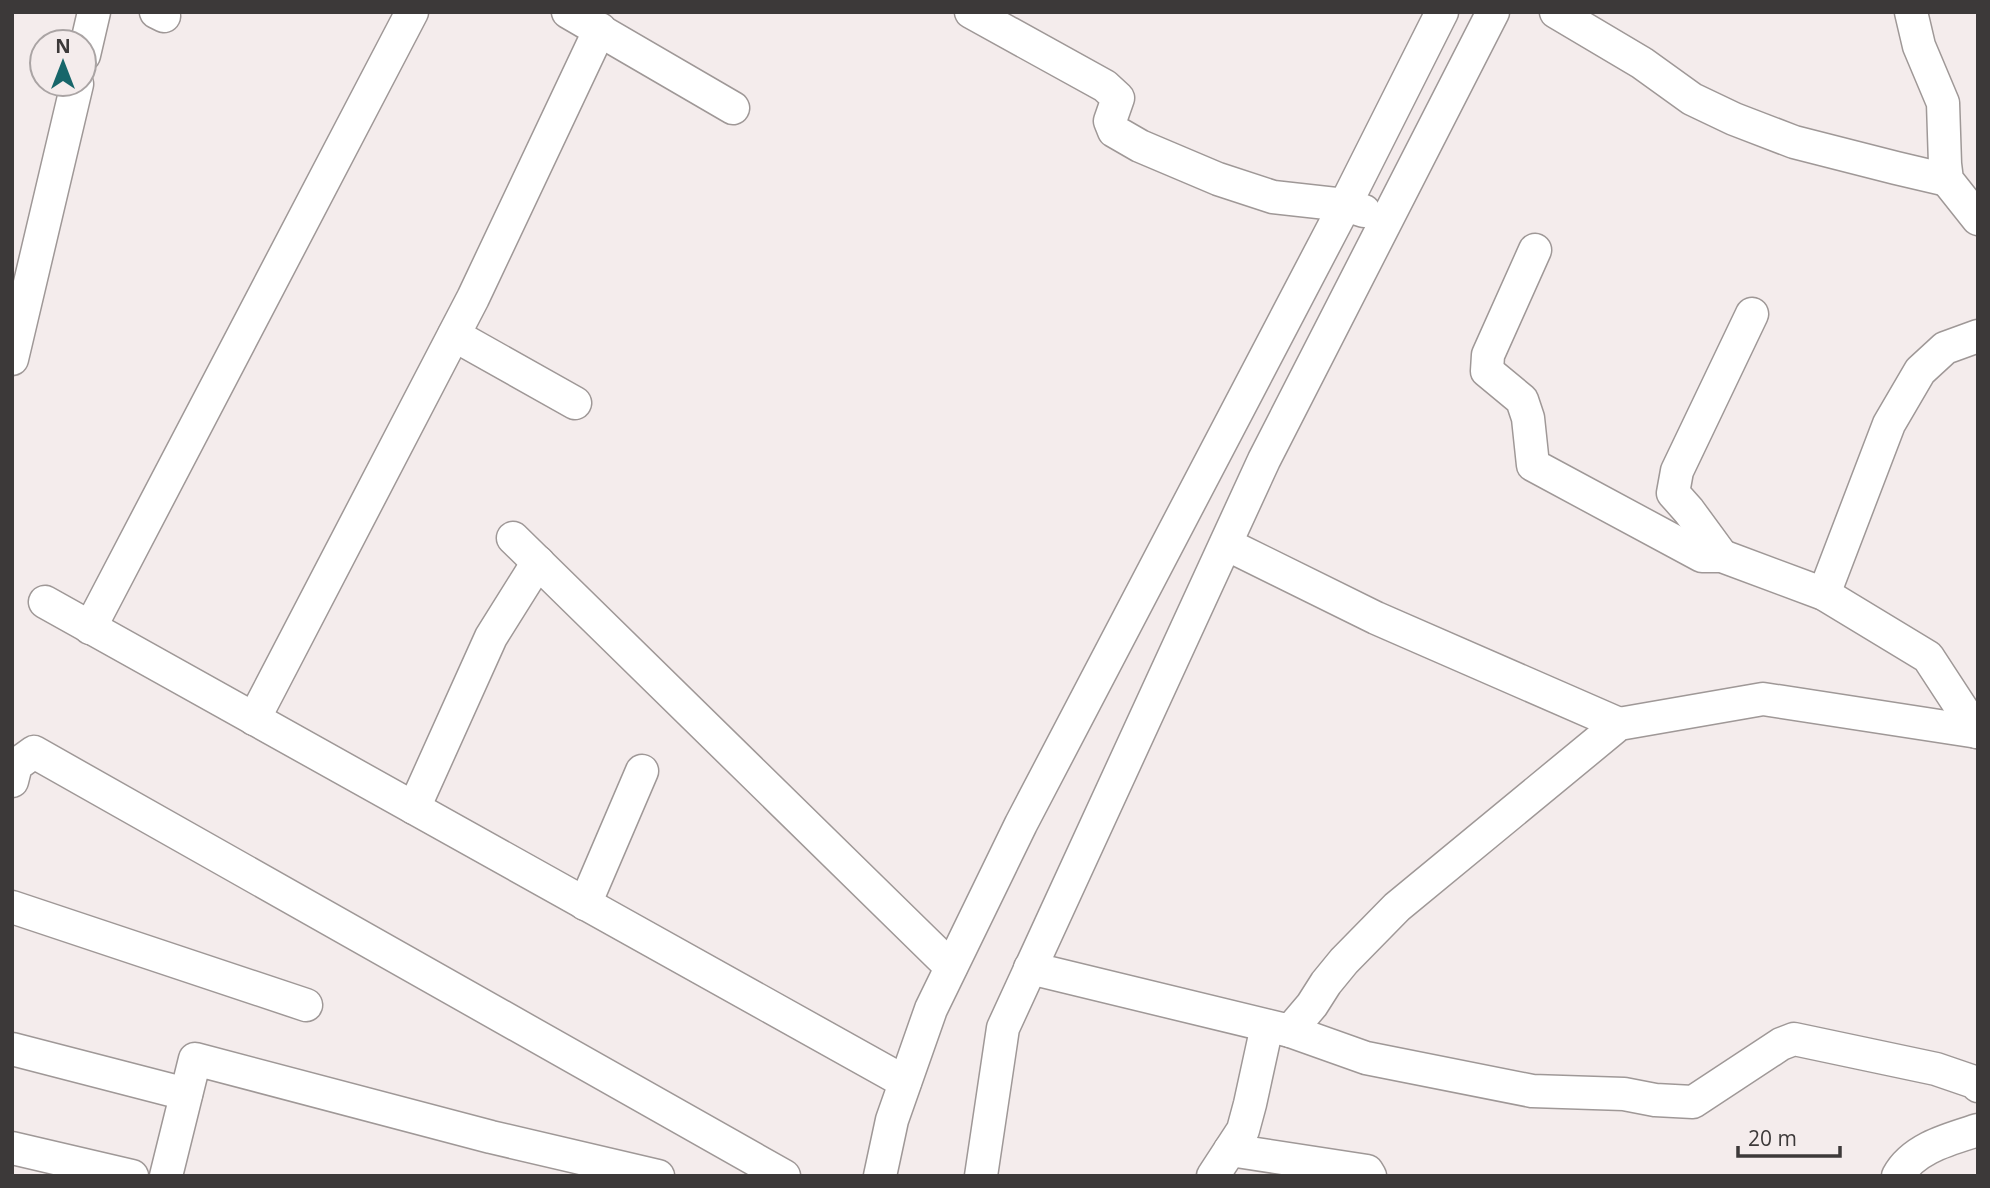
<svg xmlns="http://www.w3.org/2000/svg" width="1990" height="1188" font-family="'Open Sans',sans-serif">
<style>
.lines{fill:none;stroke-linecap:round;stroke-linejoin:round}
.street-casing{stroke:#9f9897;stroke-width:35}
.street{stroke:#fff;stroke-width:32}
</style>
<rect width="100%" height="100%" fill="#f4ecec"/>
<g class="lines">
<g class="street-casing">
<g id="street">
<path d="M156,12L164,16"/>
<path d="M568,12L733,108"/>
<path d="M971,12L1105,86L1118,98L1110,121L1114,131L1140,146L1218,179L1273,197L1345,205L1364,211"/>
<path d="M1556,12L1642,63L1692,99L1734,119L1794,142L1896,168L1947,180"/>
<path d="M1911,12L1919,46L1943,103L1945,164L1947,180L1978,219"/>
<path d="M84,55L94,12"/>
<path d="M1535,250L1488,355L1487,371L1522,400L1528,418L1533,465L1702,556H1722L1824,594L1928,657L1977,732"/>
<path d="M454,335L575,403"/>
<path d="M12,359L77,84"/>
<path d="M513,538L951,967"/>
<path d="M1226,544L1376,618L1619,724"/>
<path d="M1722,556L1689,511L1673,493L1677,471L1752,314"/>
<path d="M1824,594L1889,424L1920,371L1945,348L1978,336"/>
<path d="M45,602L905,1082"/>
<path d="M90,628L412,12"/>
<path d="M254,719L473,298L600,29"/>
<path d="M12,781L16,765L34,752L784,1176"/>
<path d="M414,808L491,637L538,562"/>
<path d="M585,904L642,771"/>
<path d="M12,907L306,1005"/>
<path d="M1030,968L1290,1031L1312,1005L1326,983L1344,961L1397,907L1619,724L1763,699L1978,732"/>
<path d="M1290,1031L1366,1058L1532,1091L1624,1094L1655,1100L1693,1102L1781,1044L1794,1039L1936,1069L1974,1082L1978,1086"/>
<path d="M12,1049L186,1094"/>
<path d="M12,1148L132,1176"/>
<path d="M1230,1150L1367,1171L1370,1176"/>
<path d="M166,1176L195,1059L491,1137L658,1176"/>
<path d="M880,1176L892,1120L931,1009L1021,824L1345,205L1442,12"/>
<path d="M981,1176L1003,1028L1264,460L1493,12"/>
<path d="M1213,1176L1243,1130L1250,1104L1267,1026"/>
<path d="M1898,1176C1913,1148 1950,1139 1978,1130"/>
</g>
</g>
<use href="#street" class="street"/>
</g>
<rect width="1990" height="1188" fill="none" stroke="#3c3939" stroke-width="28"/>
<g transform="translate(63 63)"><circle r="33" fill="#f4ecec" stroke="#aaa4a4" stroke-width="2"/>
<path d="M0-5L12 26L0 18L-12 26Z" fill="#17666a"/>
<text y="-10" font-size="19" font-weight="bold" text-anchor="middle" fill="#3c3939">N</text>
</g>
<path d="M1738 1146v10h102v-10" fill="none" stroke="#3c3939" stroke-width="3.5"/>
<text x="1748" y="1146" font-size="21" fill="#3c3939" stroke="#f4ecec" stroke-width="5" paint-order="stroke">20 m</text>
</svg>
